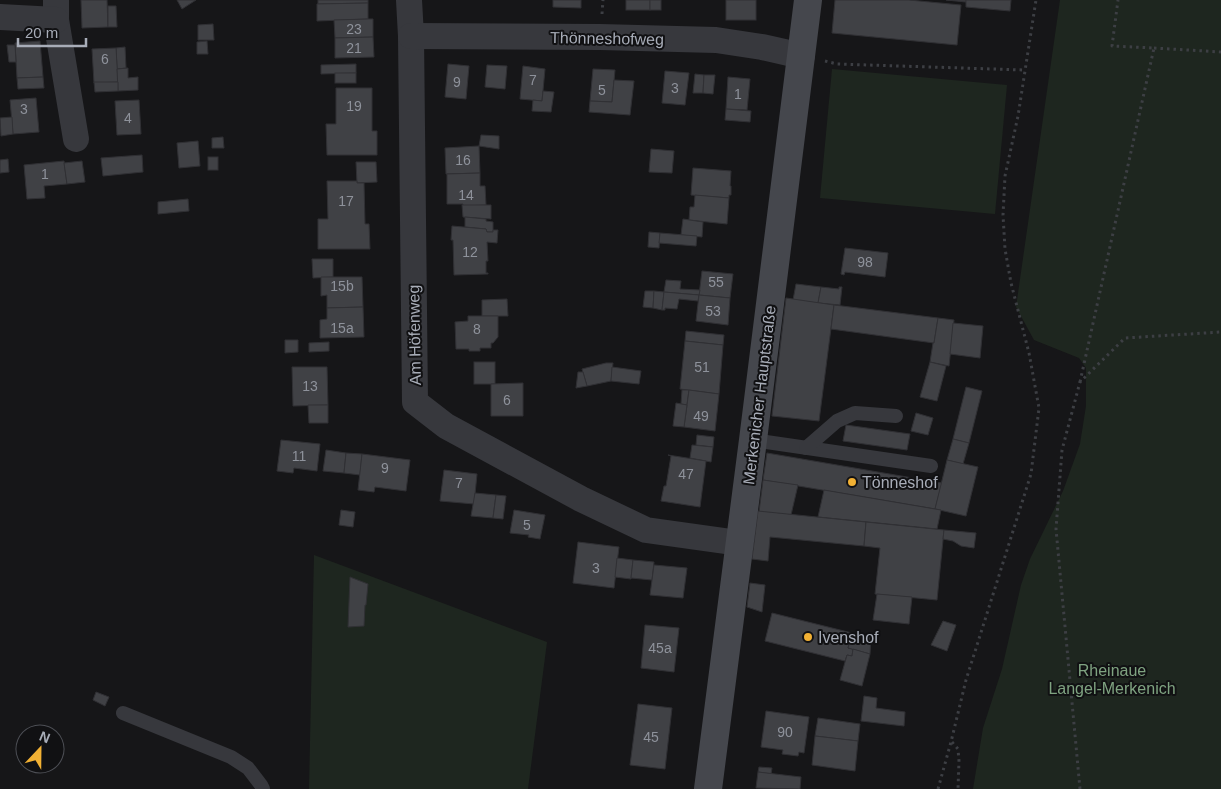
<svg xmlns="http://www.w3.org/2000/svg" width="1221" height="789" font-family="Arial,sans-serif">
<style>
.green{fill:#1e261f}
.building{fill:#404145;stroke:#303034}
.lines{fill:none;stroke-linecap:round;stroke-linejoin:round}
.path{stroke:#3d3f44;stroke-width:3;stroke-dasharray:2.5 4;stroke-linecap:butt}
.lane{stroke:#37383d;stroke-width:14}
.street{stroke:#37383d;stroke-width:26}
.secondary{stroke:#45474d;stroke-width:28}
.poi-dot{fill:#f2b134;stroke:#111113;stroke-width:2}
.labels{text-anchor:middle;stroke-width:4;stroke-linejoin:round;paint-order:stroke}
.number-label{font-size:14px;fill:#8e929b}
.street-label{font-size:16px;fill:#a8adb8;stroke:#111113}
.poi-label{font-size:16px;fill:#a8adb8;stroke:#111113;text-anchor:start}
.park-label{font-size:16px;fill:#7fa381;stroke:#111113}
</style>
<rect width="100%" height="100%" fill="#161618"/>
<g class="green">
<path d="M1060,0H1221V789H973L983,728L1002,669L1021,585L1030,559L1063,491L1080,444L1086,406V368L1079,358L1034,340L1016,307Z"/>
<path d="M832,69L1007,85L995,214L820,198Z"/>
<path d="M314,555L547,642L528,789H309Z"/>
</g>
<g class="building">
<path d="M81,0H107L108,27L82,28Z"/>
<path d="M177,0H196L182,9Z"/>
<path d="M318,0H368V3L318,4Z"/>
<path d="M553,0H581V8L553,7Z"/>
<rect x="626" y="0" width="24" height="10"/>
<rect x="650" y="0" width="11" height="10"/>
<rect x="726" y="0" width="30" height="20"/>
<path d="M835,0H909L961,5L957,45L832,33Z"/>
<path d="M946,0H966V2Z"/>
<path d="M966,0H1011L1010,11L966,7Z"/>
<path d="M368,3V19L317,21V4Z"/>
<path d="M108,6H116L117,27H108Z"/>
<path d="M368,19H373V37L335,38L334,20Z"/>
<path d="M213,24L214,40H198V25Z"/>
<path d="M373,37L374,57L335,58V38Z"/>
<path d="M40,41L43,77L17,78L15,43Z"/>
<path d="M207,41L208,54H197V42Z"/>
<path d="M7,45H15L16,62H9Z"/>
<path d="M125,47L126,68L117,69L116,48Z"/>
<path d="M116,48L118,82L94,83L92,49Z"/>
<path d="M356,64V73L321,74V65Z"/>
<path d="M448,64L469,66L466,99L445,97Z"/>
<path d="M487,65L507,66L505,89L485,87Z"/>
<path d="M523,66L545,69L542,101L520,99Z"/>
<path d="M128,68V78L138,77V90L118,91L117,69Z"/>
<path d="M593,69L615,70L612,102L590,101Z"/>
<path d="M665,71L689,73L685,105L662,103Z"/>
<rect x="335" y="73" width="21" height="10"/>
<path d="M695,74L704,75L703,93H693Z"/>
<path d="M704,75H715L713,94L703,93Z"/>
<path d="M43,77L44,88L18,89L17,78Z"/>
<path d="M728,77L750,79L747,110L726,109Z"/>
<path d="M614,80L634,81L630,115L589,112L590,101L612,102Z"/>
<path d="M94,82H118V91L95,92Z"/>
<path d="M336,88H372V131H377V155H327L326,124H336Z"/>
<path d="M543,91L554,92L551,112L532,111L533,100L542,101Z"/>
<path d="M36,98L39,132L13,134L10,100Z"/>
<path d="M139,100L141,134L117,135L115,101Z"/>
<path d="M726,109L751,111L750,122L725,120Z"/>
<path d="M12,117L13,134L1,136L0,118Z"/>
<path d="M481,135L499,136V149L479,146Z"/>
<path d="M223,137L224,148H212V138Z"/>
<path d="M198,141L200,166L179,168L177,143Z"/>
<path d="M479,146L480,173L446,174L445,148Z"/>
<path d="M651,149L674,151L672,173L649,172Z"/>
<path d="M142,155L143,172L103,176L101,158Z"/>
<rect x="208" y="157" width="10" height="13"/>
<path d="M8,159L9,172L0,173V160Z"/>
<path d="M64,161L67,184L44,186L45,198L27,199L24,165Z"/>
<path d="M82,161L85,182L67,184L64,163Z"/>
<path d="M356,162H376L377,182L357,183Z"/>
<path d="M693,168L731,171L730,186H731V195H729V198L691,195Z"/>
<path d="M480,173V186H485L486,205L463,206V204H447V174Z"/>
<path d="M327,181H357V183H364L365,224H369L370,249H318V219H328Z"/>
<path d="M695,195L729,198L727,224L689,220L690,207H694Z"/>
<path d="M188,199L189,211L158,214V202Z"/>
<path d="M491,205V219L463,217L462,205Z"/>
<path d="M465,217L486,219V221L493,222V232H487L486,229L465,227Z"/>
<path d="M683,219L703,222L702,237L681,235Z"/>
<path d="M452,226L486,229L487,232H493V230H498L497,243L487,242L488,261H486V273H488V274L454,275L453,240H451Z"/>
<path d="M649,232L660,233L659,248L648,247Z"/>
<path d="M660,233L697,236L696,246L659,243Z"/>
<path d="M845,248L888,253L885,277L845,272L844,275L841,274Z"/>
<path d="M312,259H333V277L313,278Z"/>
<path d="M702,271L733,274L730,298L699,295Z"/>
<path d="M321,277H362L363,307L327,308V295L321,296Z"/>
<path d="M666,280L681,281L680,289L700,290L699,295L664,292Z"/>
<path d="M796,284L821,287L818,303L793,300Z"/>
<path d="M821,287L839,289V287H842L840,305L818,303Z"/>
<path d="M645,291H654L653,308L643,307Z"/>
<path d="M654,291L664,292L662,310L653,308Z"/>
<path d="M664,292L699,295L698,301L679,299L677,309L665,308V310H662Z"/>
<path d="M699,295L730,298L728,325L696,321Z"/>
<path d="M786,298L834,305L819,421L772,416Z"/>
<path d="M507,299L508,316H482V300Z"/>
<path d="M834,305L938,318L934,343L831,329Z"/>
<path d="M363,307L364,337L320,338V320L327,319V308Z"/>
<path d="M468,316H498V337L493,343H491V348H480V351H469V349H456L455,322L468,321Z"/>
<path d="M938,318L954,320L949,366L930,362L933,343H934Z"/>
<path d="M953,323L983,326L980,358L950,354Z"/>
<path d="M686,331L724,335L723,345L685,341Z"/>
<path d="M285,340H298V352L285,353Z"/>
<path d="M685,341L723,345L719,394L680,389Z"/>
<path d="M329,342V351L309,352V343Z"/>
<rect x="474" y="362" width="21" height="22"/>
<path d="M930,362L946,366L937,401L920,397Z"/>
<path d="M606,363H613L611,381L587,386L582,369Z"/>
<path d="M292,367H327L328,405L293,406Z"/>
<path d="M612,367L641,371L639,384L611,381Z"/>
<path d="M578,372H583L587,386L576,388Z"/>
<path d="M523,383V416H491V384Z"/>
<path d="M966,387L982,391L969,443L953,439Z"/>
<path d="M682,390H689L687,405L681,404Z"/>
<path d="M689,390L719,394L715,431L684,427Z"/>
<path d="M676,403L687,405L684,427L673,426Z"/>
<path d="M308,405H328V423H309Z"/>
<path d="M916,413L933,418L928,435L911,431Z"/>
<path d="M846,425L910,434L907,450L843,441Z"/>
<path d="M697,435L714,437L713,447L696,445Z"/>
<path d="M953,439L969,443L963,464L947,460Z"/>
<path d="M281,440L320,444L317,471L294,468L293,473L277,471Z"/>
<path d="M692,445L713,447L711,462L690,458Z"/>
<path d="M326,450L346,453L344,473L323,471Z"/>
<path d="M346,453L362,454L360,475L344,473Z"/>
<path d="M767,453L942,483L935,509L763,480Z"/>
<path d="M362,454L410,460L406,491L375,487L374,492L358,490Z"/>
<path d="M668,455L706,461L700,507L661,501L664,486H666L671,456Z"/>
<path d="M947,460L978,467L966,516L935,509Z"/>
<path d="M444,470L477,474L474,504L440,501Z"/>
<path d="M763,480L798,485L791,515L759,512Z"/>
<path d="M824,490L941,510L937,529L818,517Z"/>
<path d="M475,493L496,495L493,518L471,516Z"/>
<path d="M496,495L506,496L503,519L493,518Z"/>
<path d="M341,510L355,512L353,527L339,525Z"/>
<path d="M514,510L545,515L540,539L528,537L529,535L510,533Z"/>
<path d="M758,511L866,522L864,546L770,537L768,561L752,559Z"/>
<path d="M866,522L944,530L937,600L875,594L880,548L864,546Z"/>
<path d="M944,530L976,533L974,548L961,546L953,541L943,539Z"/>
<path d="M578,542L619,547L614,588L573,583Z"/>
<path d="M617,558L633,560L631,579L615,577Z"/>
<path d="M633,560L654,562L652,580L631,578Z"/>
<path d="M654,565L687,568L683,598L650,595Z"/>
<path d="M350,577L368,584L366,605H365L364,626L348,627Z"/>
<path d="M750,583L765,585L762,612L747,607Z"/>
<path d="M877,594L912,597L909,624L873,620Z"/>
<path d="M772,613L852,633L848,648L853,649L852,656L847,655L845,661L765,641Z"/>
<path d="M943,621L956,625L947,651L931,645Z"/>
<path d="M645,625L679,628L674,672L641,668Z"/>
<path d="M852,633L871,638L870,654L848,648Z"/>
<path d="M853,649L870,654L862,686L840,680L847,655L852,656Z"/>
<path d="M96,692L109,697L105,706L93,700Z"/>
<path d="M864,696L877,698L876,708L905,712L904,726L861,721Z"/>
<path d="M638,704L672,708L665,769L630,765Z"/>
<path d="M766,711L809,717L804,753L799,752L798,756L782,754L783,750L761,747Z"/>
<path d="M818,718L860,724L858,741L815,736Z"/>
<path d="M815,736L858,741L855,771L812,765Z"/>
<path d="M759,767L772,768L771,774L758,772Z"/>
<path d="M758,772L801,777L800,789L756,788Z"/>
</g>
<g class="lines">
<g class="path">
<path d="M602,14L603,0"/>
<path d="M1154,48L1221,52"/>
<path d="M825,61L837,64L1024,70"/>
<path d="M1080,382L1154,48L1112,46L1118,0"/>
<path d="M952,742L958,749L959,761L958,789"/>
<path d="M938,789L951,742L966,680L1031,474L1039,408L1029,353L1011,283L1005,249L1003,215L1005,176L1018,116L1036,0"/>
<path d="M1080,789L1056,529L1062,450L1080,382L1125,338L1221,332"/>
</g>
<g class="lane">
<path d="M753,440L931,466"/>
<path d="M806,448L837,421L855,413L896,416"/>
<path d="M123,713L231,757L248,768L261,785L263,789"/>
</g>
<g class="street">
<path d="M56,0V20L76,139"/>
<path d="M409,0L411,36L415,402L446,426L581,499L646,530L739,543"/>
<path d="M0,17L56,20"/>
<path d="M411,36L600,37L716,40L762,47L802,56"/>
</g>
<path class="secondary" d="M708,789L753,440L808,0"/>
</g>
<g class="poi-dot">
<circle cx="852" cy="482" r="5"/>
<circle cx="808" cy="637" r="5"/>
</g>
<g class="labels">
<g class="number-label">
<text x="354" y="34">23</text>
<text x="354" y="53">21</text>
<text x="105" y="64">6</text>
<text x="533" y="85">7</text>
<text x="457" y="87">9</text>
<text x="675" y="93">3</text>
<text x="602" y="95">5</text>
<text x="738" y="99">1</text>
<text x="354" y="111">19</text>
<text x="24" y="114">3</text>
<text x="128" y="123">4</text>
<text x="463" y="165">16</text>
<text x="45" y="179">1</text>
<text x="466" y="200">14</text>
<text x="346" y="206">17</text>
<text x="470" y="257">12</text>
<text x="865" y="267">98</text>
<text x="716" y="287">55</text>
<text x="342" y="291">15b</text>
<text x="713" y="316">53</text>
<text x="342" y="333">15a</text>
<text x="477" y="334">8</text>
<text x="702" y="372">51</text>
<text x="310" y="391">13</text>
<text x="507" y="405">6</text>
<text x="701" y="421">49</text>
<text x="299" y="461">11</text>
<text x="385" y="473">9</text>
<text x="686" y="479">47</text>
<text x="459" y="488">7</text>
<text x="527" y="530">5</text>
<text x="596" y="573">3</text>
<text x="660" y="653">45a</text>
<text x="785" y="737">90</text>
<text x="651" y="742">45</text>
</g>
<g class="street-label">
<text transform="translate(607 38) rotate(1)" y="6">Thönneshofweg</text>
<text transform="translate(414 335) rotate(-91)" y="6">Am Höfenweg</text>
<text transform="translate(759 395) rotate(-83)" y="6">Merkenicher Hauptstraße</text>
</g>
<g class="poi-label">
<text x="862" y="488">Tönneshof</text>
<text x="818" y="643">Ivenshof</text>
</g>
<g class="park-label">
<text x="1112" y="676">Rheinaue<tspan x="1112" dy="18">Langel-Merkenich</tspan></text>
</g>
</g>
<g transform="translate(40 749) rotate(22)"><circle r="24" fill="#111113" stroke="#4d4f55"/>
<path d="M0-4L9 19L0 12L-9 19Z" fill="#f2b134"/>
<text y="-8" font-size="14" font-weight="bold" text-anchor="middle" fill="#a8adb8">N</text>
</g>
<path d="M18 38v8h68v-8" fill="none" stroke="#a8adb8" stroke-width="2.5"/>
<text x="25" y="38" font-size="15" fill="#a8adb8" stroke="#111113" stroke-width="4" paint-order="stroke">20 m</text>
</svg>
